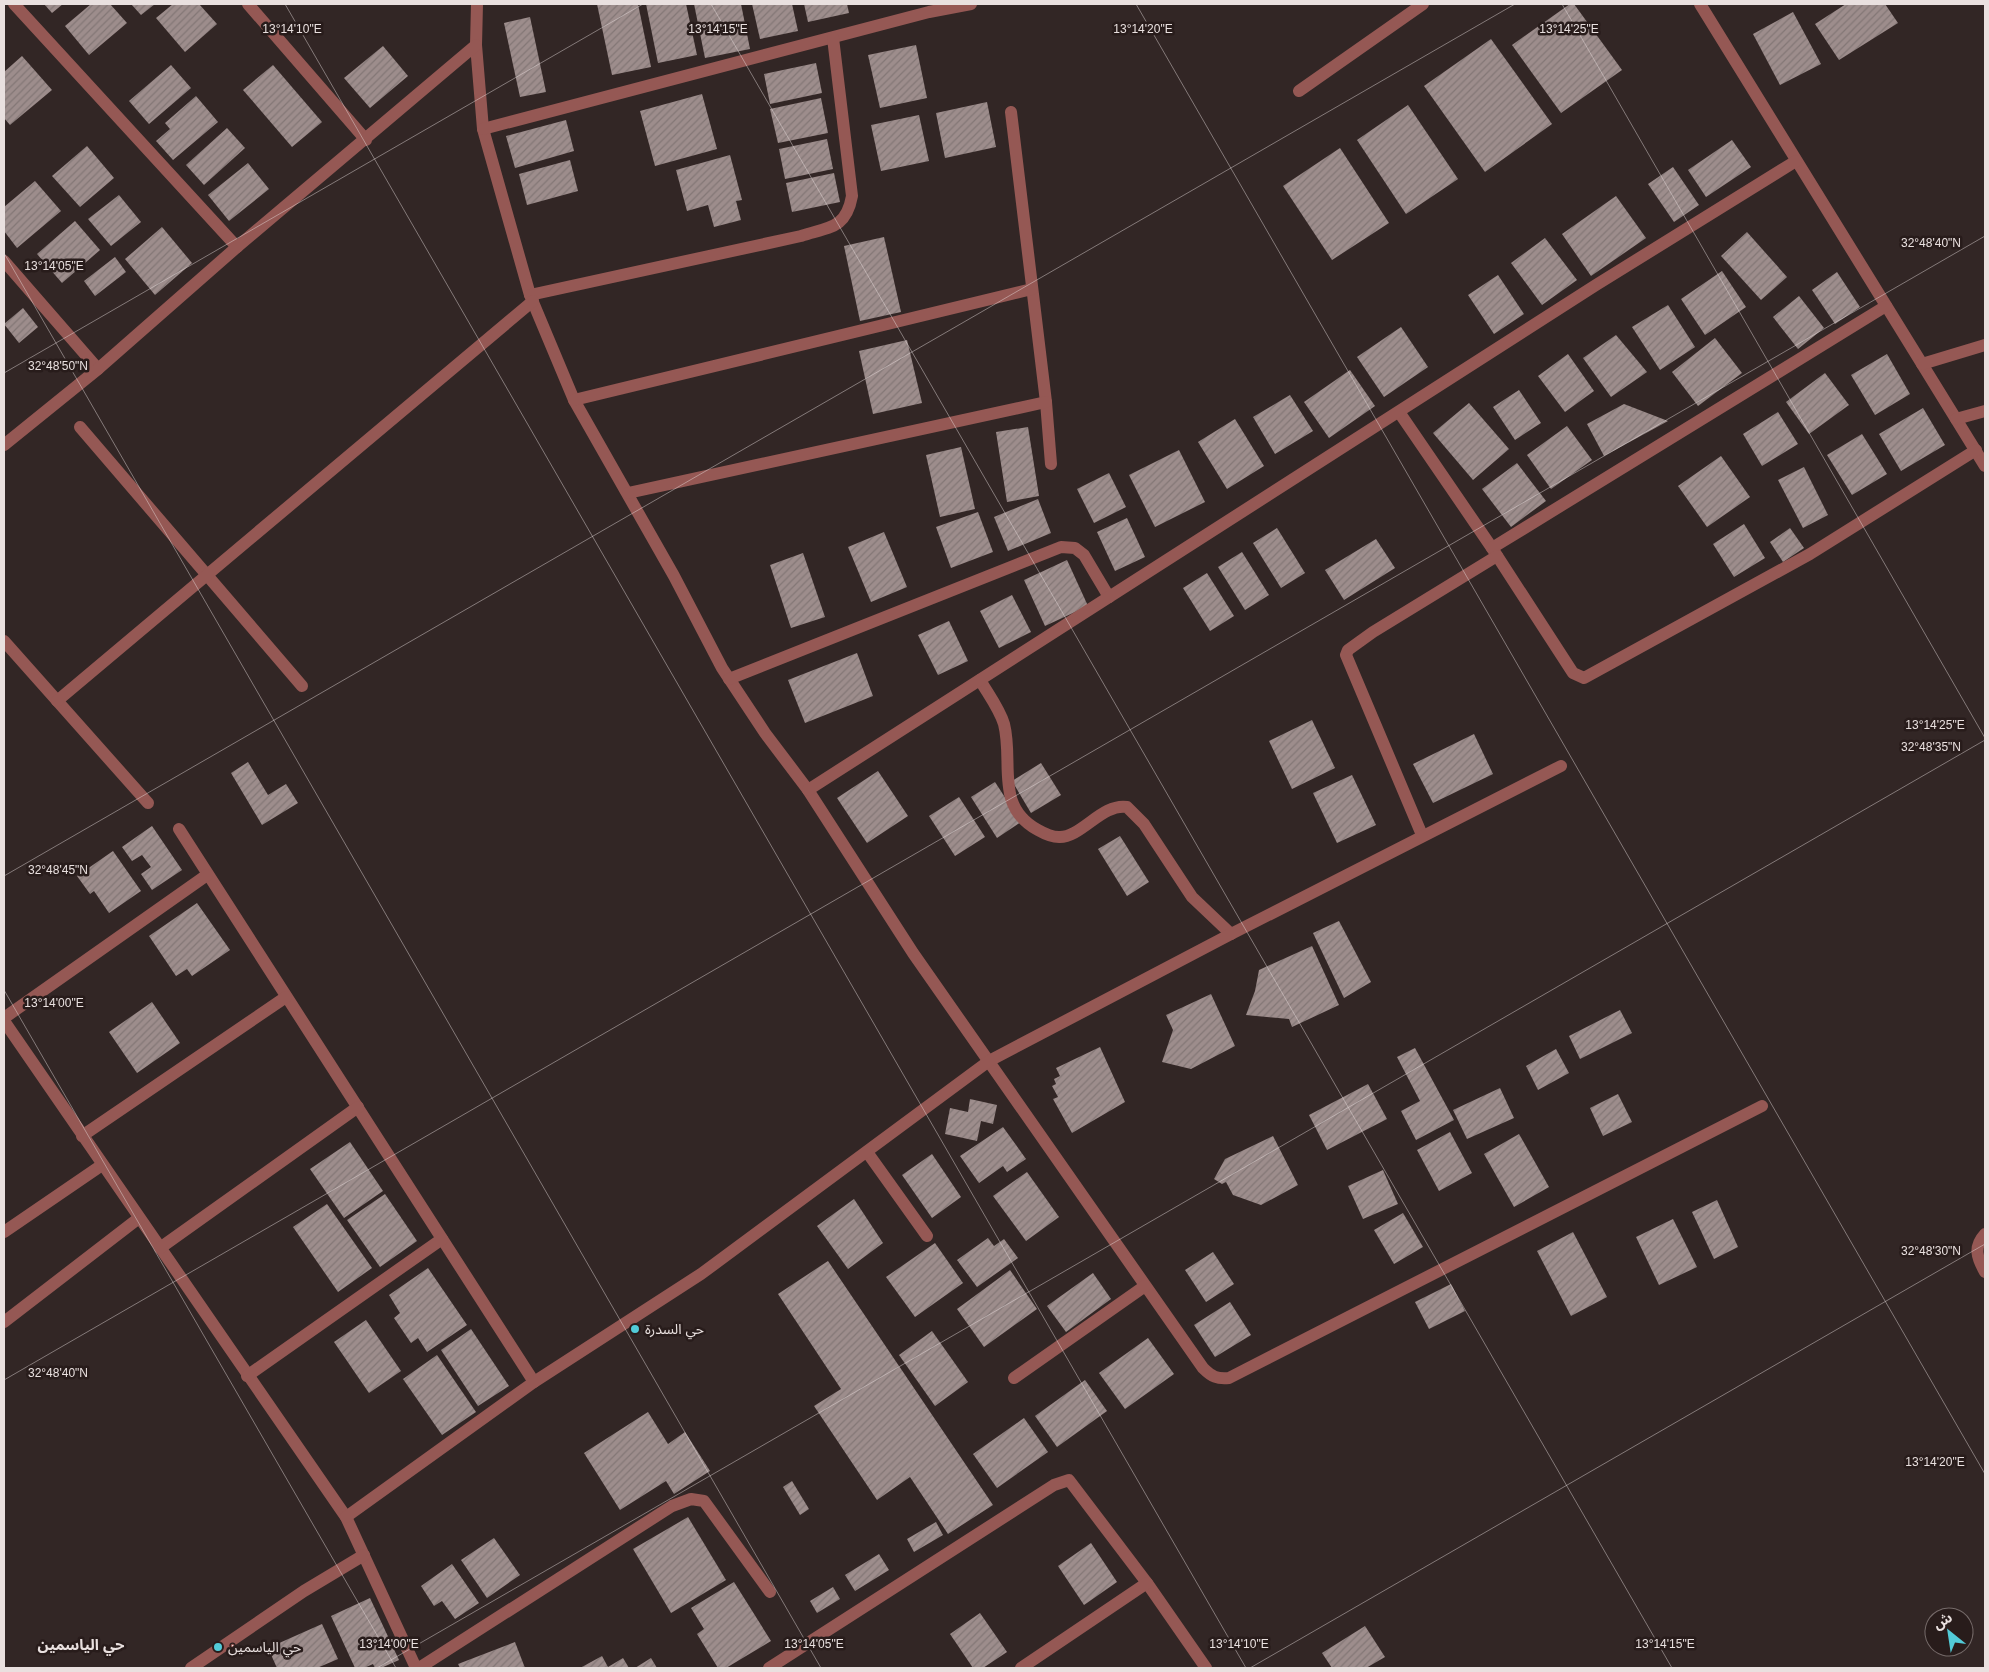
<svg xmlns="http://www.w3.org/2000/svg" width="1989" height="1672" font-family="Helvetica,'Noto Sans Arabic',sans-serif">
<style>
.building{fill:url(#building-hatch)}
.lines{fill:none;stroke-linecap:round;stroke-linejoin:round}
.minor{stroke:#955854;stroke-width:12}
.ticks{fill:none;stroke:#e9e0df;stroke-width:1;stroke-opacity:0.45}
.poi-dot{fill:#52cbd8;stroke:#281c1b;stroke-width:2}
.labels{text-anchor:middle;stroke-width:5;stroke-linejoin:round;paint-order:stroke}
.poi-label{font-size:14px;fill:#e9e0df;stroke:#281c1b;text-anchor:start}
.neighbourhood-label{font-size:15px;font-weight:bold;fill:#e9e0df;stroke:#281c1b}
.ticks-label{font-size:12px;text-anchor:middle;fill:#e9e0df;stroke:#281c1b;stroke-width:5;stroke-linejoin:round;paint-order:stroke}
</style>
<defs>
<pattern id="building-hatch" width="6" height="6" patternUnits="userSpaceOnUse" patternTransform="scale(1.25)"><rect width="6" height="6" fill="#9d8d8c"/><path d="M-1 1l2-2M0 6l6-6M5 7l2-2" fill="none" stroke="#837776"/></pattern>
</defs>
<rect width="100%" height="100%" fill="#322625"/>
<g class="building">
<path d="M44,4H63L52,13Z"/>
<path d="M91,4H110L127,23L89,55L65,26Z"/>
<path d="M131,4H155L141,15Z"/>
<path d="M173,4H199L217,24L185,52L156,18Z"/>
<path d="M597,4H638L651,67L612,75Z"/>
<path d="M646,4H686L697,55L658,63Z"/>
<path d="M694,4H741L750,49L705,58Z"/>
<path d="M752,4H792L798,31L760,39Z"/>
<path d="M804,4H847L849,13L808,22Z"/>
<path d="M1570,4H1574L1622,70L1561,113L1512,45Z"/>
<path d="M1846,4H1885L1898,23L1839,60L1815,24Z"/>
<path d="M1793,12L1821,64L1780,85L1753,34Z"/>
<path d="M530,17L546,92L520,97L504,23Z"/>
<path d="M1491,39L1552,124L1485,172L1424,86Z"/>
<path d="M916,45L927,98L880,108L868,55Z"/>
<path d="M383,46L408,76L370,108L344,78Z"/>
<path d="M22,56L52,90L10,125L4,118V72Z"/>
<path d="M816,63L822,93L770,104L764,74Z"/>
<path d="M171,65L191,88L149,124L129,101Z"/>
<path d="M273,65L322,122L292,147L243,90Z"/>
<path d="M702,94L717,149L655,166L640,111Z"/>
<path d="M196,96L218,122L173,160L156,141L170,129L165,123Z"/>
<path d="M821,98L828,133L778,143L770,109Z"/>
<path d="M987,102L996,147L945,158L936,113Z"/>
<path d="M1408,105L1458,179L1406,214L1357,140Z"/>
<path d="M919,115L929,161L881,171L871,125Z"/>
<path d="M566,120L574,151L515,168L506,136Z"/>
<path d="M227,128L245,148L204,185L186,165Z"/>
<path d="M827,139L833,169L785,179L779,149Z"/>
<path d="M1732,140L1751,167L1706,197L1688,170Z"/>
<path d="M87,146L114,178L80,207L52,176Z"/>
<path d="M1340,148L1389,223L1332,260L1283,186Z"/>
<path d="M730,155L742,200L736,201L741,220L714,227L708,205L687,211L676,170Z"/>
<path d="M570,160L578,191L527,205L519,174Z"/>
<path d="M248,163L269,189L229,221L208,195Z"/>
<path d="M1673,167L1699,205L1674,222L1648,184Z"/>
<path d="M834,173L840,202L792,212L786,183Z"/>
<path d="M35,181L61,211L17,248L4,231V207Z"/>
<path d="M119,195L141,222L111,246L88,219Z"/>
<path d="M1616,196L1646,238L1591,276L1562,234Z"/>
<path d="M75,221L100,250L62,283L37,254Z"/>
<path d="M162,227L192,263L155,295L125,259Z"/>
<path d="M1747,232L1787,277L1761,300L1721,256Z"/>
<path d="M884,237L901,312L860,321L844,246Z"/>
<path d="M1545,238L1577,280L1542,305L1511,263Z"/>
<path d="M115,257L126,272L95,296L84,281Z"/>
<path d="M1722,271L1746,307L1705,335L1681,299Z"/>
<path d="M1837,272L1860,307L1835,324L1812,290Z"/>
<path d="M1498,275L1524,314L1494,334L1468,295Z"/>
<path d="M1799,296L1824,328L1798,349L1773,317Z"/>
<path d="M1668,305L1695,347L1660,370L1632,327Z"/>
<path d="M23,308L38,327L19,343L4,324Z"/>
<path d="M1401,327L1428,367L1384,397L1357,357Z"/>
<path d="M1616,335L1647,372L1611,397L1583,358Z"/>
<path d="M1715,338L1742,373L1698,406L1672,372Z"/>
<path d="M907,340L922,403L873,414L859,351Z"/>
<path d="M1568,354L1594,391L1565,412L1538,376Z"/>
<path d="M1887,354L1910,394L1875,415L1851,375Z"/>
<path d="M1350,370L1375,406L1329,438L1304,402Z"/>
<path d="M1825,373L1849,405L1809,434L1786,402Z"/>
<path d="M1519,390L1541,423L1515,440L1493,407Z"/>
<path d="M1290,395L1313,431L1275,454L1253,417Z"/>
<path d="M1469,403L1509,449L1473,480L1433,433Z"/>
<path d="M1624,404L1668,421L1604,456L1587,424Z"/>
<path d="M1923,408L1945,445L1901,471L1879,434Z"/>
<path d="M1778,412L1798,444L1762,466L1743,434Z"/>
<path d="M1235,419L1264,466L1227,489L1198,442Z"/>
<path d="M1567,426L1592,460L1551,489L1527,455Z"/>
<path d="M1028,427L1039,496L1007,502L996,432Z"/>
<path d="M1862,434L1887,474L1852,495L1827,455Z"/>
<path d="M961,447L975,509L940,517L926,455Z"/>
<path d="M1179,450L1205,502L1155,527L1129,475Z"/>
<path d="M1721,456L1750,497L1707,527L1678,486Z"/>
<path d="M1517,463L1546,501L1511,527L1482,489Z"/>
<path d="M1804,467L1828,515L1803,528L1778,480Z"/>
<path d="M1109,473L1126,507L1094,523L1077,489Z"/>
<path d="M1038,499L1051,533L1008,551L994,517Z"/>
<path d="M978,512L993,552L951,568L936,527Z"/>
<path d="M1127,518L1145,557L1115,571L1097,532Z"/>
<path d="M1744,524L1765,558L1734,577L1713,544Z"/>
<path d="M1277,528L1305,573L1281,588L1253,543Z"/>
<path d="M1790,528L1804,548L1783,562L1770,542Z"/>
<path d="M884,532L907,587L871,602L848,547Z"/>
<path d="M1376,539L1395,568L1344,600L1325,570Z"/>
<path d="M1242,552L1269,595L1245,610L1218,567Z"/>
<path d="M803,553L825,617L791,628L770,565Z"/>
<path d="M1067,560L1088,606L1045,626L1024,580Z"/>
<path d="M1207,573L1234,616L1210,631L1183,588Z"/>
<path d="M1012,595L1031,632L999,648L980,611Z"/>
<path d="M949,621L968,661L938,675L918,635Z"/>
<path d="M857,653L873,696L805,723L788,680Z"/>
<path d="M1312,720L1335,768L1292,789L1269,741Z"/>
<path d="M1474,734L1493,774L1433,803L1413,764Z"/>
<path d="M248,762L268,795L286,784L298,803L262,825L231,773Z"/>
<path d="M1041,763L1061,795L1031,813L1012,781Z"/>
<path d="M878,771L908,816L867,843L837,798Z"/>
<path d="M1352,775L1376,825L1337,843L1313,793Z"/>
<path d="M995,782L1021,822L997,838L971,797Z"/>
<path d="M959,797L985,837L955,856L929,816Z"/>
<path d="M152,826L182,870L152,890L141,874L151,867L142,855L132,861L122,847Z"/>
<path d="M1120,836L1149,882L1127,896L1098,849Z"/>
<path d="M113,851L141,891L109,913L94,891L90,894L77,876Z"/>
<path d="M197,903L230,950L192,976L187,969L176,976L149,936Z"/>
<path d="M1339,921L1371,982L1344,998L1313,933Z"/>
<path d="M1312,946L1339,1005L1292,1027L1289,1019L1246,1015L1255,991L1259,970Z"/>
<path d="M1211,994L1235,1046L1191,1069L1162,1062L1173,1030L1166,1015Z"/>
<path d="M152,1002L180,1043L137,1073L109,1032Z"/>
<path d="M1620,1010L1632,1033L1580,1059L1569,1036Z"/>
<path d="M1100,1047L1125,1102L1072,1133L1053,1099L1058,1097L1052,1086L1056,1084L1054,1079L1060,1076L1056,1068Z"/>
<path d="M1415,1048L1454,1120L1416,1140L1401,1111L1420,1101L1397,1057Z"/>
<path d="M1556,1049L1569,1073L1538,1090L1526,1066Z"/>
<path d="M1368,1084L1387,1119L1327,1150L1309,1115Z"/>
<path d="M1500,1088L1514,1118L1467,1139L1453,1110Z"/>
<path d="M1618,1094L1632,1122L1603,1136L1590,1108Z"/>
<path d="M970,1099L997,1105L993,1124L981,1121L977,1141L945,1134L950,1108L968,1112Z"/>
<path d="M1003,1127L1026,1159L1007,1172L1003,1166L979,1183L960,1156Z"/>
<path d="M1450,1132L1472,1173L1439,1191L1417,1150Z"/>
<path d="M1519,1134L1549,1187L1514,1207L1484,1154Z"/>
<path d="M1273,1136L1298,1185L1261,1205L1233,1195L1226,1182L1222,1184L1214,1179L1225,1159Z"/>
<path d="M350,1142L383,1191L344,1218L310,1169Z"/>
<path d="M932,1154L961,1197L932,1218L902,1175Z"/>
<path d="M1383,1170L1398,1204L1363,1219L1348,1186Z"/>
<path d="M1027,1172L1059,1217L1026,1241L993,1196Z"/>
<path d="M385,1194L417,1241L380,1267L347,1220Z"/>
<path d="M854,1199L883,1243L848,1269L817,1226Z"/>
<path d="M1717,1200L1738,1247L1714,1259L1692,1212Z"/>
<path d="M327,1204L372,1268L338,1292L293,1227Z"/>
<path d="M1403,1213L1423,1247L1394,1264L1374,1230Z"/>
<path d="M1673,1219L1697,1267L1659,1285L1636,1237Z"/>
<path d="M1573,1232L1607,1297L1571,1316L1537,1251Z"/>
<path d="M988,1238L994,1246L1004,1239L1018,1258L977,1287L957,1260Z"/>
<path d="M935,1243L963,1283L915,1317L886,1277Z"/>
<path d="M1213,1252L1234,1284L1206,1302L1185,1270Z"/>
<path d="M828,1261L993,1505L948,1534L910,1477L877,1500L814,1406L841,1389L778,1294Z"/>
<path d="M428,1268L467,1325L427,1352L418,1338L411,1343L394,1318L400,1313L389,1295Z"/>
<path d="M1010,1270L1037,1309L984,1347L957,1309Z"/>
<path d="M1093,1273L1111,1299L1066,1332L1047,1306Z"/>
<path d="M1451,1284L1465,1311L1429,1329L1415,1302Z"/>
<path d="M1230,1302L1251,1335L1215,1357L1194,1325Z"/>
<path d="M366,1320L401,1371L369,1393L334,1342Z"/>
<path d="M471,1329L509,1386L478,1406L441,1350Z"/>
<path d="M932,1331L968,1382L935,1406L899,1355Z"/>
<path d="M1148,1338L1174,1374L1125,1409L1099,1373Z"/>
<path d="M437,1355L476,1412L442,1435L403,1379Z"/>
<path d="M1085,1380L1107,1411L1057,1447L1035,1416Z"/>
<path d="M648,1412L668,1444L685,1432L710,1471L674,1494L666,1481L620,1510L584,1453Z"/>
<path d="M1024,1418L1048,1452L997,1488L973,1454Z"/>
<path d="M792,1481L809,1509L800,1515L783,1487Z"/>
<path d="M688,1517L726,1580L671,1613L633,1549Z"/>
<path d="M936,1522L943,1535L914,1552L907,1539Z"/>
<path d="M494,1538L520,1575L487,1598L461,1560Z"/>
<path d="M1091,1543L1117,1582L1084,1605L1058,1566Z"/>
<path d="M879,1554L889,1570L855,1591L845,1575Z"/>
<path d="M452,1564L479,1603L455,1619L442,1601L434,1606L421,1586Z"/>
<path d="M734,1582L771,1641L726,1668H718L697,1634L704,1629L691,1608Z"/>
<path d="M833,1587L840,1599L817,1613L810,1601Z"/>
<path d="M370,1598L399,1660L381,1668H375L373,1664L364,1668H355L331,1616Z"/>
<path d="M980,1613L1007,1652L983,1668H973L950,1634Z"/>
<path d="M322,1624L338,1659L317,1668H277L268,1648Z"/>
<path d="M1365,1626L1385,1657L1366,1668H1332L1322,1653Z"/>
<path d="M515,1642L525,1668H460L458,1664Z"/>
<path d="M602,1656L608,1667L623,1658L629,1668H580Z"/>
<path d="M651,1658L657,1668H635Z"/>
</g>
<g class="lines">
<g class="minor">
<path d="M14,4L237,247"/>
<path d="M248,4L366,140"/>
<path d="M477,4L476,45L483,129L530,295L574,400L674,576L722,668L765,733L808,790L913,953L1203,1368C1212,1377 1217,1379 1229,1378L1762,1106"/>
<path d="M1700,4L1985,466"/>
<path d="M1299,91L1423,4"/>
<path d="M1011,112L1046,402L1051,464"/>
<path d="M483,129L929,12L971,4"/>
<path d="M4,261L98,369"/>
<path d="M530,295L801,236C829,227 846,229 852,196L833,38"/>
<path d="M1922,364L1985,345"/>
<path d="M574,400L1032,289"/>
<path d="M1399,412L1492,548L1573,673L1584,678L1810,554L1976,450"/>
<path d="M1956,419L1985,411"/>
<path d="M80,427L302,686"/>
<path d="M4,445L98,369L237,247L476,45"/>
<path d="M628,493L1046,402"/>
<path d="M1492,548L1886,306"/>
<path d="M4,641L148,803"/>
<path d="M729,679L1061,547L1075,548L1084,555L1109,597"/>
<path d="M980,680C988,694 999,708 1004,724C1014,763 994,806 1038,830C1045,834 1051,837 1059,837C1081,838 1102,803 1127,807L1144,824L1192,897L1231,934"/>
<path d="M57,701L533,301"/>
<path d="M808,790L1596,285L1796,161"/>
<path d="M179,829L534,1382"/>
<path d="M1422,835L1346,655L1348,650L1373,632L1497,556"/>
<path d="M4,1018L207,875"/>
<path d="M4,1021L346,1517L416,1668"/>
<path d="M82,1136L286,997"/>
<path d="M867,1152L927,1236"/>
<path d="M4,1232L102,1165"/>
<path d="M1985,1234C1973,1247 1977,1258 1985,1272"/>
<path d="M160,1248L358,1107"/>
<path d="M4,1322L139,1218"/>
<path d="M247,1376L442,1239"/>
<path d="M1014,1378L1145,1286"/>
<path d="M346,1517L534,1382L701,1274L989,1061L1231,934L1561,766"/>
<path d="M191,1668L304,1591L364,1555"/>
<path d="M419,1668L672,1506L691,1499L704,1501L770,1592"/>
<path d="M769,1668L1054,1485L1069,1480L1147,1583L1206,1668"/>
<path d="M1021,1668L1147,1583"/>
</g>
</g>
<path class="ticks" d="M285,4L1246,1668M711,4L1672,1668M1136,4L1985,1474M1562,4L1985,738M4,253L821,1668M4,373L643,4M4,876L1515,4M4,990L396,1668M4,1380L1985,236M377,1668L1985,740M1250,1668L1985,1244"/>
<g class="poi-dot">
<circle cx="635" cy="1329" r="5"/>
<circle cx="218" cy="1647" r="5"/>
</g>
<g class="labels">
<g class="poi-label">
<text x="645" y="1334">حي السدرة</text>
<text x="228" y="1652">حي الياسمين</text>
</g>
<g class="neighbourhood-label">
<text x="81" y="1650">حي الياسمين</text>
</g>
</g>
<g class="ticks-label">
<text x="292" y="33">13°14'10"E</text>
<text x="718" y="33">13°14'15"E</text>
<text x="1143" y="33">13°14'20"E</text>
<text x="1569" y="33">13°14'25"E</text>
<text x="1931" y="247">32°48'40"N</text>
<text x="54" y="270">13°14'05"E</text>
<text x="58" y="370">32°48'50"N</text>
<text x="1935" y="729">13°14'25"E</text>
<text x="1931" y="751">32°48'35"N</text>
<text x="58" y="874">32°48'45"N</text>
<text x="54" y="1007">13°14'00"E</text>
<text x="1931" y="1255">32°48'30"N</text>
<text x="58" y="1377">32°48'40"N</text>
<text x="1935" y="1466">13°14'20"E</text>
<text x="389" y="1648">13°14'00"E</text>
<text x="814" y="1648">13°14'05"E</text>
<text x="1239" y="1648">13°14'10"E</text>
<text x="1665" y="1648">13°14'15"E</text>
</g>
<rect width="1989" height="1672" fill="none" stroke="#e9e0df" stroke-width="10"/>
<g transform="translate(1949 1632) rotate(330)"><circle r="24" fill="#281c1b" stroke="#756a69"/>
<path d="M0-4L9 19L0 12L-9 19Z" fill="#52cbd8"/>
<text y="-8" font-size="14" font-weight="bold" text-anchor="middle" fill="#e9e0df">ش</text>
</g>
</svg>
